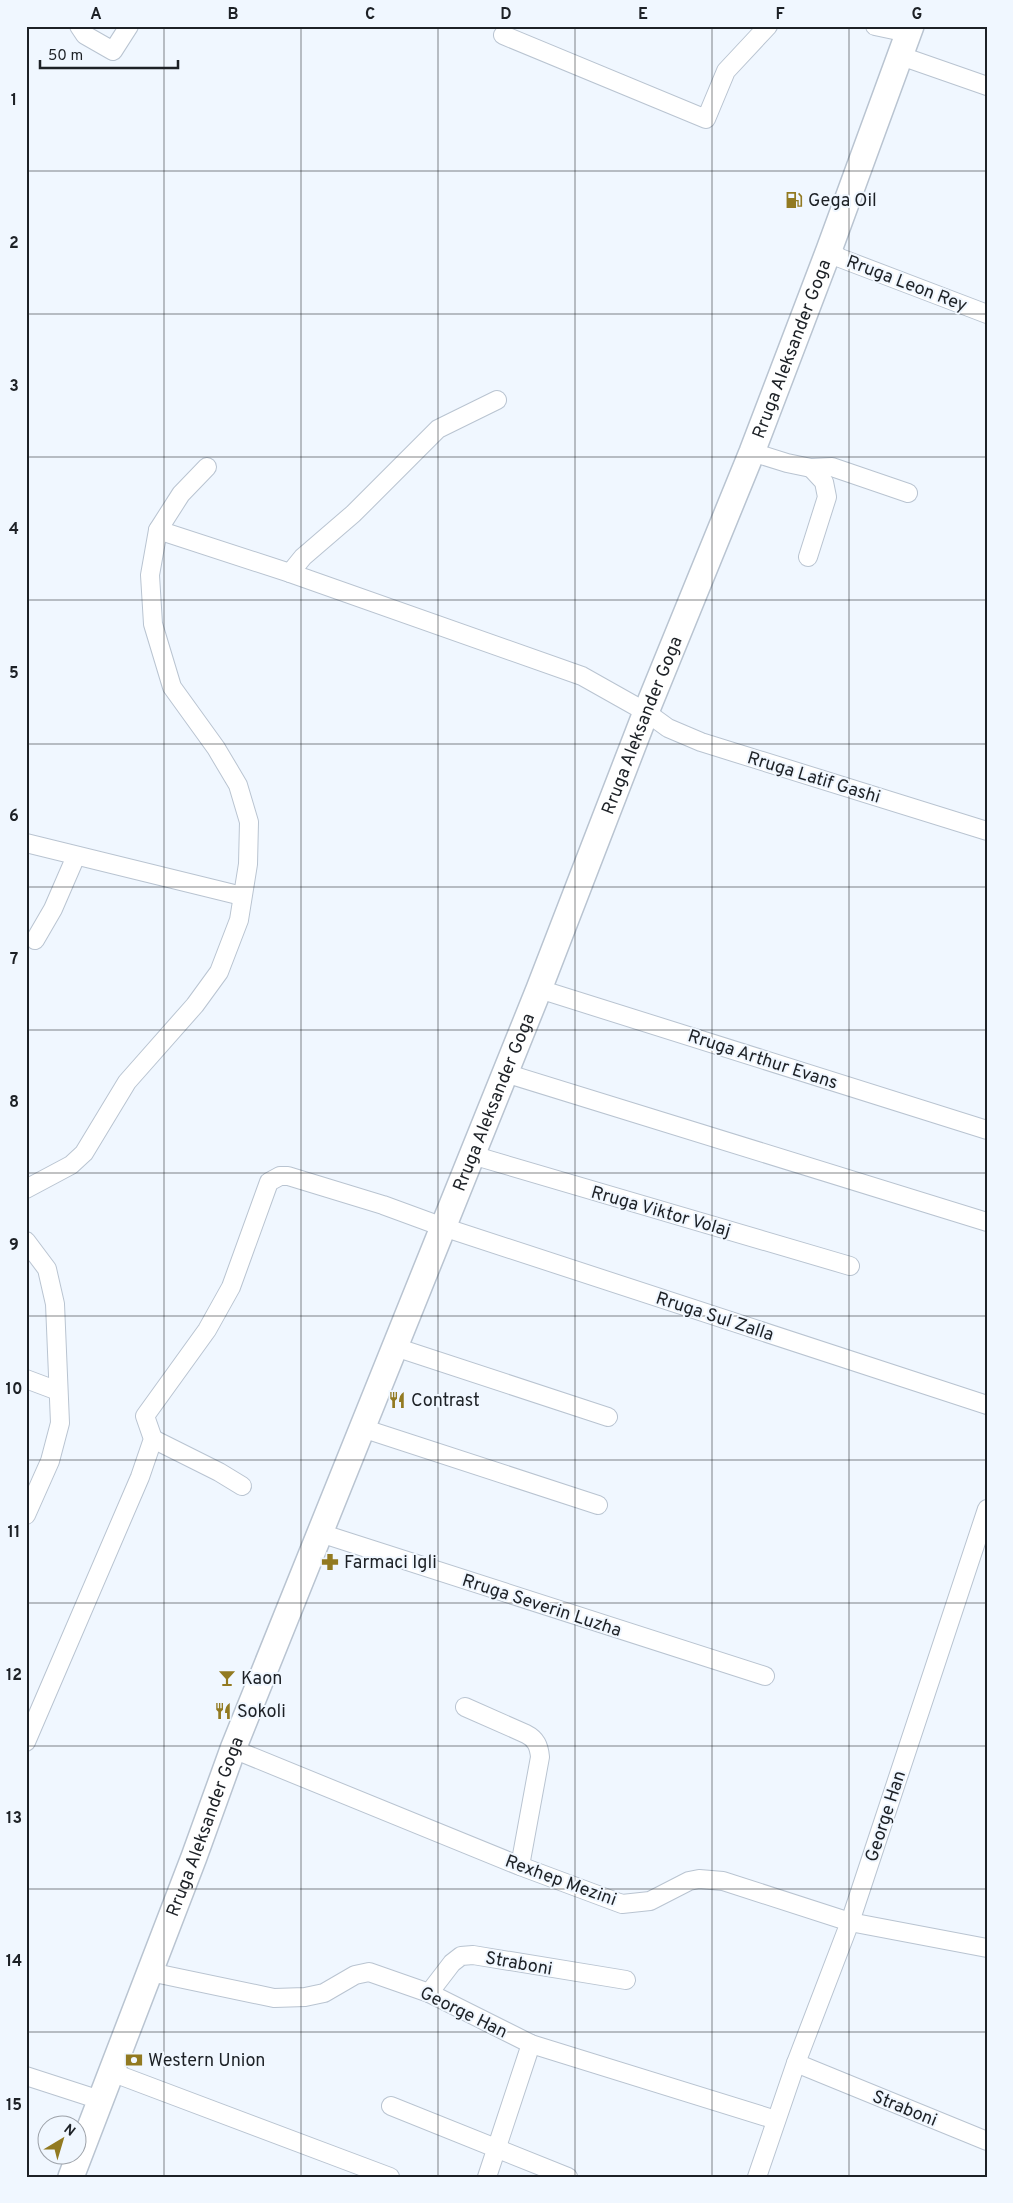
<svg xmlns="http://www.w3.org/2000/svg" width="1013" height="2203" font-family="Overpass,sans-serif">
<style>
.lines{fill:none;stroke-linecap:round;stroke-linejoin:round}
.street-casing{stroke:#b9c4d1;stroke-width:20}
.secondary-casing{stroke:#b9c4d1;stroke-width:28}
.street{stroke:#fff;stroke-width:18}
.secondary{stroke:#fff;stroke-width:25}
.grid{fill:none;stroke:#1d2126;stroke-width:1;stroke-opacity:0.55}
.labels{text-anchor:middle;stroke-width:4;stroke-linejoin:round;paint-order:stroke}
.poi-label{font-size:18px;fill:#1d2126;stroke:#f0f7ff;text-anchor:start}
.street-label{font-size:18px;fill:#1d2126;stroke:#f0f7ff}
.neatline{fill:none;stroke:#1d2126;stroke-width:2}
.grid-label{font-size:16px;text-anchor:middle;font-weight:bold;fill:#1d2126}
</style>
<rect width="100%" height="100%" fill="#f0f7ff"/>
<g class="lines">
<g class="street-casing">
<g id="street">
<path d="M79,26L85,35L113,51L129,26"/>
<path d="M875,26L908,33"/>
<path d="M503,35L706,119L726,71L768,26"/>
<path d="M901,56L987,86"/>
<path d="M829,250L840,258L987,314"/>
<path d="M752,452L787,463L811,468L832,467L908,493"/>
<path d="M158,530L290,573L582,676L646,712L668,728L701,742L987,831"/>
<path d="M808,557L827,497L824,482L811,468"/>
<path d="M290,573L303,557L353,514L438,429L497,400"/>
<path d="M26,843L242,896"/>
<path d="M35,940L53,909L76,856"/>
<path d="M539,989L987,1130"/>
<path d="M505,1073L987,1222"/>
<path d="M472,1155L850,1266"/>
<path d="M26,1189L71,1165L84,1153L127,1082L195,1005L219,972L239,920L248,864L249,822L238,785L216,748L172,687L153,624L150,575L158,530L181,494L207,467"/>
<path d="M26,1241L47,1269L55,1304L60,1423L50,1461L26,1515"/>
<path d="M395,1347L608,1417"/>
<path d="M26,1379L58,1391"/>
<path d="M362,1428L598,1505"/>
<path d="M153,1439L219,1472L242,1486"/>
<path d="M320,1533L765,1676"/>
<path d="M465,1707L526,1734C536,1739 539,1746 540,1757L520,1866"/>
<path d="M26,1742L140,1477L153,1439L145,1416L207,1330L231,1287L269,1182L280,1176H288L383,1205L443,1227L987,1405"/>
<path d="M233,1749L520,1866L622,1904L650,1901L689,1881L699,1879L723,1881L850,1922L987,1948"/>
<path d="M150,1972L274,1998L305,1997L324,1993L355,1975L369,1972L429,1993L531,2044L776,2120"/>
<path d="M429,1993L452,1963L461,1956L473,1955L626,1980"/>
<path d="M796,2063L987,2141"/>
<path d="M111,2072L390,2177"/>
<path d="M26,2076L100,2100"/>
<path d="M391,2106L568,2177"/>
<path d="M487,2177L531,2044"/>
<path d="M757,2177L796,2063L850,1922L987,1509"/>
</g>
</g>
<g class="secondary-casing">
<g id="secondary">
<path id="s1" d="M71,2177L194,1857L233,1749L539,989L646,712L752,452L829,250L911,26"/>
</g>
</g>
<use href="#street" class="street"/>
<use href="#secondary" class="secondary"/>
</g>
<path class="grid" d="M164,26V2177M301,26V2177M438,26V2177M575,26V2177M712,26V2177M849,26V2177M26,171H987M26,314H987M26,457H987M26,600H987M26,744H987M26,887H987M26,1030H987M26,1173H987M26,1316H987M26,1460H987M26,1603H987M26,1746H987M26,1889H987M26,2032H987"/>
<defs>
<g id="fuel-bare" transform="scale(1.35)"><path d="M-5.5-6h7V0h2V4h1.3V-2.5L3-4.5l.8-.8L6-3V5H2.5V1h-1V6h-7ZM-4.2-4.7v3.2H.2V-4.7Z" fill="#927a21" stroke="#f0f7ff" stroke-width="2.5" paint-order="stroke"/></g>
<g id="restaurant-bare" transform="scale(1.35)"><path d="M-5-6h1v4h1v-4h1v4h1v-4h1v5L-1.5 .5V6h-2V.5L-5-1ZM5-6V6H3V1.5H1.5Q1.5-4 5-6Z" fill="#927a21" stroke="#f0f7ff" stroke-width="2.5" paint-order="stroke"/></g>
<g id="pharmacy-bare" transform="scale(1.35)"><path d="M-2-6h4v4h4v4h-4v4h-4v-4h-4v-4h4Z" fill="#927a21" stroke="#f0f7ff" stroke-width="2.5" paint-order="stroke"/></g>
<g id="bar-bare" transform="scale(1.35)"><path d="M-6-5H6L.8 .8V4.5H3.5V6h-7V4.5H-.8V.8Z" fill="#927a21" stroke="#f0f7ff" stroke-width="2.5" paint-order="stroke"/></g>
<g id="bank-bare" transform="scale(1.35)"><path d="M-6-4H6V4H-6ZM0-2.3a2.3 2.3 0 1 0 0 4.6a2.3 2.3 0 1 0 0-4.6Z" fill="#927a21" stroke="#f0f7ff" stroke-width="2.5" paint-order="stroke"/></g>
</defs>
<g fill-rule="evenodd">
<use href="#fuel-bare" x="794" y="200"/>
<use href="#restaurant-bare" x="397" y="1400"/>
<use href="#pharmacy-bare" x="330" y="1562"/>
<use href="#bar-bare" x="227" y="1678"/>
<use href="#restaurant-bare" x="223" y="1711"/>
<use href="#bank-bare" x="134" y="2060"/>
</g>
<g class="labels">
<g class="poi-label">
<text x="808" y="206">Gega Oil</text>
<text x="411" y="1406">Contrast</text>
<text x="344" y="1568">Farmaci Igli</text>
<text x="241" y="1684">Kaon</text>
<text x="237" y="1717">Sokoli</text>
<text x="148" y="2066">Western Union</text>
</g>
<g class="street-label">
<text transform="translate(907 283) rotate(21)" y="6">Rruga Leon Rey</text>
<text dy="6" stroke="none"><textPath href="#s1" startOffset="1965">Rruga Aleksander Goga</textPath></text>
<text dy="6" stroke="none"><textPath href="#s1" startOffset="1560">Rruga Aleksander Goga</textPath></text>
<text transform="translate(814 777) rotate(17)" y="6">Rruga Latif Gashi</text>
<text transform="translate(763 1059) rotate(18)" y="6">Rruga Arthur Evans</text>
<text dy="6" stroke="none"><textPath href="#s1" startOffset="1155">Rruga Aleksander Goga</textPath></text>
<text transform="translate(661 1211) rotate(16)" y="6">Rruga Viktor Volaj</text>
<text transform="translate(715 1316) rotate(18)" y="6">Rruga Sul Zalla</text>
<text transform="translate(542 1605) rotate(18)" y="6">Rruga Severin Luzha</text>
<text transform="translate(885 1816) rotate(-72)" y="6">George Han</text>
<text dy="6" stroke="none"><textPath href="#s1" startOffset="375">Rruga Aleksander Goga</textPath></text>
<text transform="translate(561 1880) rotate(20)" y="6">Rexhep Mezini</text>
<text transform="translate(519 1963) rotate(10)" y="6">Straboni</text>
<text transform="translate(464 2012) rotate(26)" y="6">George Han</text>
<text transform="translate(905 2108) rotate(22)" y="6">Straboni</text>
</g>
</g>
<rect width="1013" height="2203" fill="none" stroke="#f0f7ff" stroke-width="55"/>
<g transform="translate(62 2140) rotate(38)"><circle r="24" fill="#f0f7ff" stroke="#9ca1a8"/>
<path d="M0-4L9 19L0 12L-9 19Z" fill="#927a21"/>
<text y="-8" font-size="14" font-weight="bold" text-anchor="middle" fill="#1d2126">N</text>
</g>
<path d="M40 60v8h138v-8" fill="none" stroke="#1d2126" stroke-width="2.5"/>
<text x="48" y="60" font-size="15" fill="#1d2126" stroke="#f0f7ff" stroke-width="4" paint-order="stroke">50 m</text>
<rect x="28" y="28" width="958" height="2148" class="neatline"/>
<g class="grid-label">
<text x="96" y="19">A</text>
<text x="233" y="19">B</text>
<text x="370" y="19">C</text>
<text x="506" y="19">D</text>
<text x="643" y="19">E</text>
<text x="780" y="19">F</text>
<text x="917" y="19">G</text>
<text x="14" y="105">1</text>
<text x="14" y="248">2</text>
<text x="14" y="391">3</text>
<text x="14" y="534">4</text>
<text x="14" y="678">5</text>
<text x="14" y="821">6</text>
<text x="14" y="964">7</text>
<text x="14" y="1107">8</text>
<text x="14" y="1250">9</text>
<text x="14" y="1394">10</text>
<text x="14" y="1537">11</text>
<text x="14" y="1680">12</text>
<text x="14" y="1823">13</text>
<text x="14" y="1966">14</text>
<text x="14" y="2110">15</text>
</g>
</svg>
